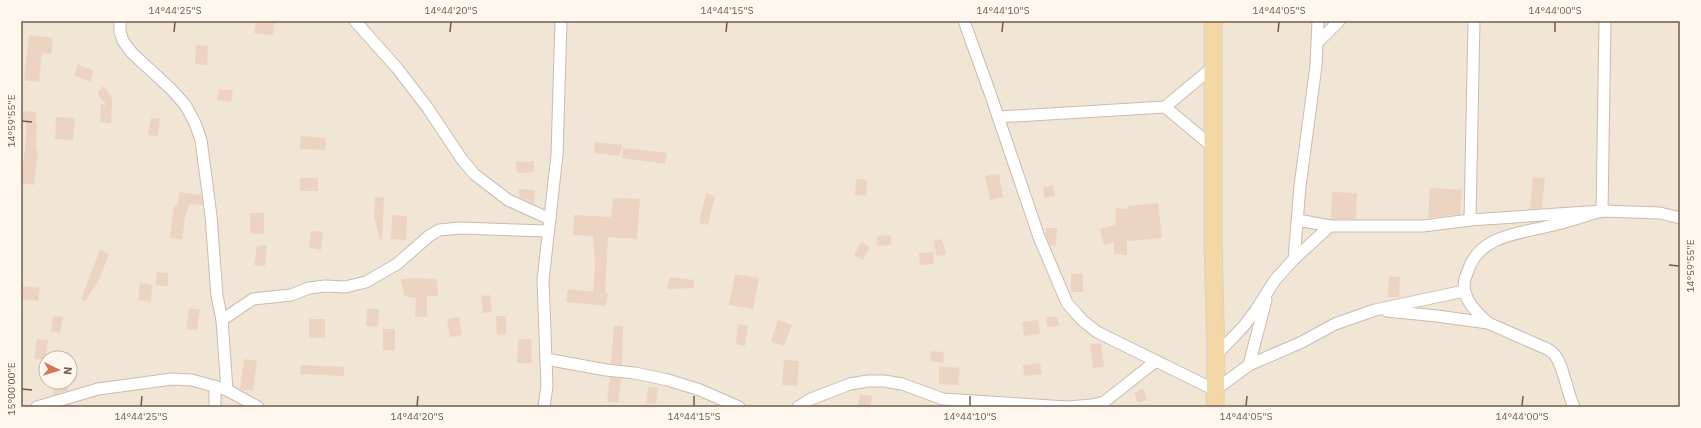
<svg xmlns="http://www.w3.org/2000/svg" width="1701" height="428" font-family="'IBM Plex Sans',sans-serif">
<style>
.residential{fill:#f1e5d6;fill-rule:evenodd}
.building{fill:#edd3c1}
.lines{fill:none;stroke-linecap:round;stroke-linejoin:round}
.minor-casing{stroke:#cbbbae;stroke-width:13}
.primary-casing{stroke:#d8d1cd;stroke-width:19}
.minor{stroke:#fff;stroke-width:11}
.primary{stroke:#f3d7a5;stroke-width:17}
.ticks{fill:none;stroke:#725b4d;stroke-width:1.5}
.neatline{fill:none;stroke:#725b4d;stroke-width:1.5}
.ticks-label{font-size:10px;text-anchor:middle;fill:#725b4d}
</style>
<rect width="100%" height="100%" fill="#faf3e7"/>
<path class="residential" d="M21,21H1680V407H21ZM46,358H70V382H46Z"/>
<g class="building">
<path d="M256,21H274L273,35L254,33Z"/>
<path d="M29,35L53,38L51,54L42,53L39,82L24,80Z"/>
<path d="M196,45L208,46L207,65L195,64Z"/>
<path d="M78,64L94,71L90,82L74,75Z"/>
<path d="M104,86L112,98L111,123L100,122L101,104L106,105L98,94V91Z"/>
<path d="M219,89L233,90L231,102L217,100Z"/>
<path d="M21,111L36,112V123L37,124L36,150L38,151L34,185L21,183L26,139V120H21Z"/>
<path d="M56,117L75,118L73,140L55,139Z"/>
<path d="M151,118L160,119L158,136L148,135Z"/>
<path d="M301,136L326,138L325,150L300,149Z"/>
<path d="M595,142L622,145L620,156L594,153Z"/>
<path d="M623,148L667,153L665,164L622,158Z"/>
<path d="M534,161V172L517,173L516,162Z"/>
<path d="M999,174L1003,197L990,200L985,176Z"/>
<path d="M1533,177L1545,178L1542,208L1530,209Z"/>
<rect x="300" y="178" width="18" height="13"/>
<path d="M856,179L867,180L866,196L855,195Z"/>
<path d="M1053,185L1055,196L1045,198L1043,187Z"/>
<path d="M1430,188L1462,190L1460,214L1428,218Z"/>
<path d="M519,189L535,190L534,204L519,197Z"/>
<path d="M179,192L201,195L203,205L189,204L188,211L186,210L182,240L170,238L174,205H178Z"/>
<path d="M1332,192L1357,193L1356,219H1331Z"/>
<path d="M706,193L715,196L708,225L699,223Z"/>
<path d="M375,197L384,198L382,239H380L374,216Z"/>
<path d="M613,198L640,199L637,239L608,237L605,293H608L606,306L566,302L568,289L593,292L595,266L593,236L573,235L574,215L611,217Z"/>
<path d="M1158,203L1162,238L1127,241V255L1114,254V242L1104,245L1100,229L1115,225L1116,208L1129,209L1128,206Z"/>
<path d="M250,213H264V234L250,233Z"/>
<path d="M392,215L407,216L406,240L391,239Z"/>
<path d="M1046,228H1057L1056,246L1050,245L1046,236Z"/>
<path d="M311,231L323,232L321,250L309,248Z"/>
<path d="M891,235V245L877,246V236Z"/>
<path d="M942,239L946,254L937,256L933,241Z"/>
<path d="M861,242L870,247L863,260L854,255Z"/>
<path d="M267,245L265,266L254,265L257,246Z"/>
<path d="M100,250L109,254L99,280L85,301L81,299Z"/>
<path d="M933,252L934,264L920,265L919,253Z"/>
<path d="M157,272L168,273V286L156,285Z"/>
<path d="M735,274L759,278L753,309L729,305Z"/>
<rect x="1071" y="274" width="12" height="18"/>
<path d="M1389,276L1400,277L1399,297H1388Z"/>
<path d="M670,277L694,280V288L667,289Z"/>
<path d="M414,278L437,279L438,296H427V317H415L416,298L404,296L401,279Z"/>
<path d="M140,283L152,285L151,302L138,300Z"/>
<path d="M23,286L40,288L38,301L22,299Z"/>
<path d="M490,295L492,312L483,313L481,296Z"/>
<path d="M189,308L200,310L197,330L186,329Z"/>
<path d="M367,309H379L378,327L366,326Z"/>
<path d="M53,316L63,317L60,333L51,331Z"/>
<path d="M496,316H506V334L497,335Z"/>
<path d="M459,317L462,335L450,337L447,319Z"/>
<path d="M1046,317H1058L1059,326L1047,327Z"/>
<rect x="309" y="319" width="16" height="19"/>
<path d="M778,320L792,325L784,346L771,341Z"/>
<path d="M1038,320L1040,334L1024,336L1022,322Z"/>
<path d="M738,324L748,326L745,346L736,344Z"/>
<path d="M614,326H623L622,365L611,363Z"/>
<rect x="383" y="329" width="12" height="21"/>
<path d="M37,339L48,340L46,360L34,359Z"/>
<path d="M518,339H531L532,363H517Z"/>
<path d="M1101,343L1104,367L1093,368L1090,344Z"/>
<path d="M931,351L944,352L943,363L930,361Z"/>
<path d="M244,359L257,361L253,391L240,389Z"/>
<path d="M784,360L799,361L797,386L782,385Z"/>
<path d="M1040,363L1042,374L1024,376L1023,365Z"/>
<path d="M301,365L344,367V376L300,374Z"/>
<path d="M939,366L960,368L958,385L939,384Z"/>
<path d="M610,377L621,379L618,403L607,402Z"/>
<path d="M54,382H69L68,390L53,395Z"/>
<path d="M648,387L658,388L656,404L646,403Z"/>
<path d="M1143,389L1147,400L1138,403L1134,393Z"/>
<path d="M860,394L872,396L870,407H858Z"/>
</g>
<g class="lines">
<g class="minor-casing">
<g id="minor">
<path d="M120,21V32L123,41L132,53L172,90L186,106L195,123L201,140L211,216L217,296L222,320L227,390"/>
<path d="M355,21L397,68L427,107L461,158L474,174L508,200L550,219"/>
<path d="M964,21L990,93L1039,237L1067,303L1082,320L1097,332L1215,390L1249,365L1302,342L1335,324L1375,310L1464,291"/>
<path d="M1318,42L1339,21"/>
<path d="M1165,107L1213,147"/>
<path d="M998,117L1165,107L1213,67"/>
<path d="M1298,220L1330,226H1423L1470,220L1602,211L1660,213L1680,218"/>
<path d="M1470,220L1474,21"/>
<path d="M1294,259L1330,226"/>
<path d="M1387,311L1437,316L1488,323L1545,348C1548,349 1551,351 1553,353C1563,362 1567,393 1574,407"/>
<path d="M222,320L253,299L291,295L309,288L325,286L345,287L366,282L397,264L429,236L439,230L460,228L548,231"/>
<path d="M1488,323C1479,314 1468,305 1465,292C1463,285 1465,277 1468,271C1479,235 1519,234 1549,226C1567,222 1584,216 1602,211L1605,21"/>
<path d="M1216,355L1243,327L1256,310L1275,280L1294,259L1300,186L1316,66L1318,21"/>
<path d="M546,359L606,370L635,373L668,380L700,390L739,407"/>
<path d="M1249,365L1266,300"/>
<path d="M37,407L98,389L172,379L192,380L227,390L258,407"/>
<path d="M215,407V386"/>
<path d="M544,407L547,386L543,280L557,155L561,21"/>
<path d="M798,407L811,399L850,384L868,381H884L902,384L943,399L1067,407L1092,405L1104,402L1156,361"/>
</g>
</g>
<g class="primary-casing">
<path id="primary" d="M1213,21V242L1216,355L1215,407"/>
</g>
<use href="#minor" class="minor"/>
<use href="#primary" class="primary"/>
</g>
<path class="ticks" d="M174,32L175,22M450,32L451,22M726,32L727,22M1002,32L1003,22M1278,32L1279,22M1555,32V22M22,121L32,122M1669,265L1679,266M22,389L32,390M141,406L142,396M417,406L418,396M694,406V396M970,406V396M1246,406L1247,396M1522,406L1523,396"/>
<rect width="1701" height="428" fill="none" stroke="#fdf7ed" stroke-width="44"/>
<g transform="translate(58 370) rotate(95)"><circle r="19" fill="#fdf7ed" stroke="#c5b9ad"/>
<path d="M0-3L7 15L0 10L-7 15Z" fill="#d97657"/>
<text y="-6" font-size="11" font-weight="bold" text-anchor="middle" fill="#725b4d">N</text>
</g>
<rect x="22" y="22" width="1657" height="384" class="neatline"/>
<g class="ticks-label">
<text x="175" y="14">14°44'25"S</text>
<text x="451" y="14">14°44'20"S</text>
<text x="727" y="14">14°44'15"S</text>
<text x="1003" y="14">14°44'10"S</text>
<text x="1279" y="14">14°44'05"S</text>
<text x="1555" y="14">14°44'00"S</text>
<text transform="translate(11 121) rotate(-90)" y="4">14°59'55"E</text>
<text transform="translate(1690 266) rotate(-90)" y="4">14°59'55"E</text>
<text transform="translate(11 389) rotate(-90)" y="4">15°00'00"E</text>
<text x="141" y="420">14°44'25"S</text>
<text x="417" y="420">14°44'20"S</text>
<text x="694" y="420">14°44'15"S</text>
<text x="970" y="420">14°44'10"S</text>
<text x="1246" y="420">14°44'05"S</text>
<text x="1522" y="420">14°44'00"S</text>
</g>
</svg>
